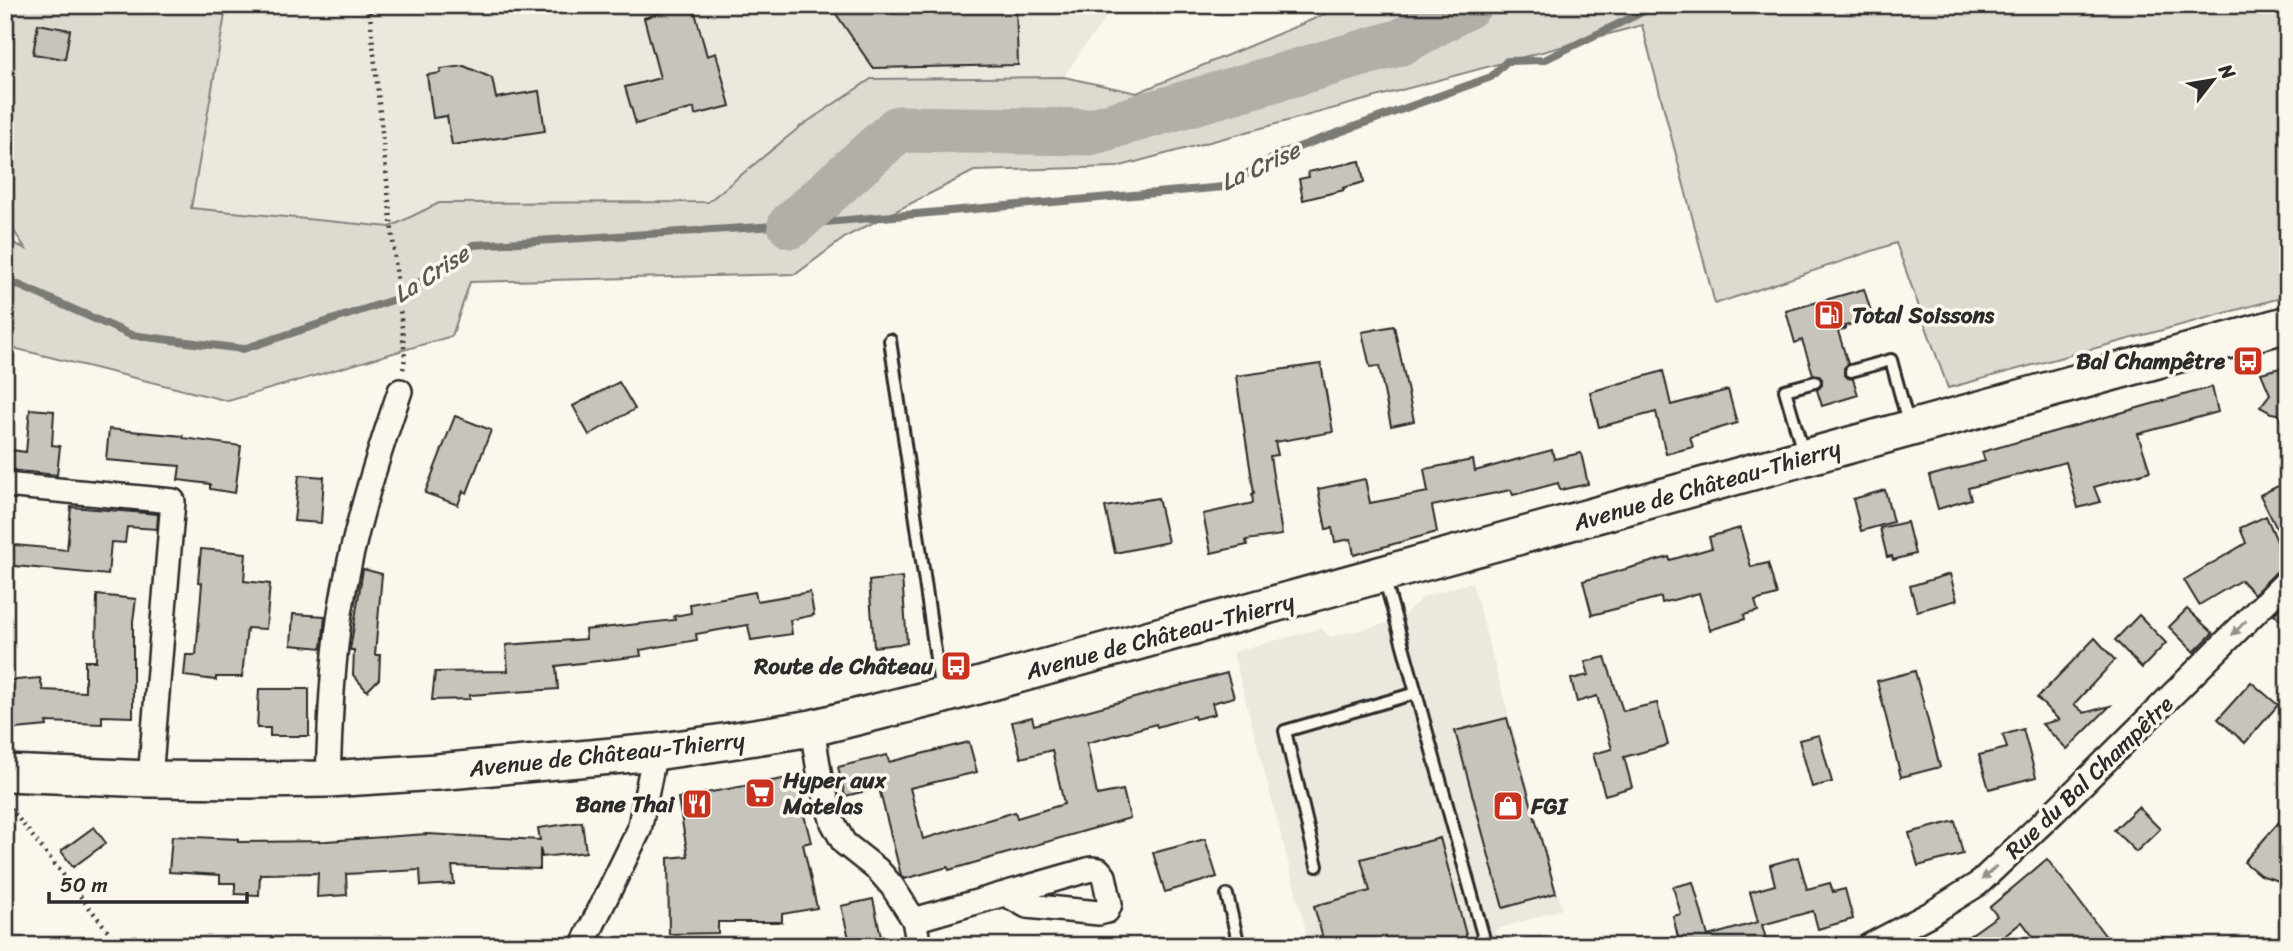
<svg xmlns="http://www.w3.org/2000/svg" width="2293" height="951" font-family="Sriracha,sans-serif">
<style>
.built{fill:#ebe8de}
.green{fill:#dddad0;stroke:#84827e;stroke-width:2}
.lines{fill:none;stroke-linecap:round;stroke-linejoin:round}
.stream{stroke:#7b7a75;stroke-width:8}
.river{stroke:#b1afa7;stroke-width:47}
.building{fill:#c7c4bc;stroke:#2b2b2b;stroke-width:2}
.service-casing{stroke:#2b2b2b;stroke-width:16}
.minor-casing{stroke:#2b2b2b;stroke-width:28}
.primary-casing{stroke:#2b2b2b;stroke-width:40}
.path{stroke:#2b2b2b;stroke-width:4.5;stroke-dasharray:2 5;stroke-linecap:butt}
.service{stroke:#fbf7ec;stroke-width:10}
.minor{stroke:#fbf7ec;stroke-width:23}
.primary{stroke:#fbf7ec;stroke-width:35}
.oneway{fill:#93918c}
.labels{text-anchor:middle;stroke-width:7;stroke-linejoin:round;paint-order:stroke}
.poi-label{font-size:23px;font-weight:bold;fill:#2b2b2b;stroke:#fbf7ec;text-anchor:start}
.street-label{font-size:23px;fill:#2b2b2b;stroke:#fbf7ec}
.water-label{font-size:24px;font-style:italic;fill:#5a5956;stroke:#fbf7ec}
</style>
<rect width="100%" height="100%" fill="#fbf7ec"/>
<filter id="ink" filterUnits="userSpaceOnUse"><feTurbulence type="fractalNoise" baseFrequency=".0143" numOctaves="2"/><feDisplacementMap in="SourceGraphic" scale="14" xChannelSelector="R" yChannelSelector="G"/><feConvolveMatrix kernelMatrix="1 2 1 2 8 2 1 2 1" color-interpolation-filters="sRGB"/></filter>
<g filter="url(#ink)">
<g class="built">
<path d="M450,5H1115L1083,48L1064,77L871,79L801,126L708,202L439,203L390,227L190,208L225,15L398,14Z"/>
<path d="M1472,582L1562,909L1495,930L1498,946H1310L1233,652L1321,628L1330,637L1397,621L1423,597Z"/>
</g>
<path class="green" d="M5,5H159L225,15L191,208L390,227L439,203L708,202L801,126L871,79L1064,77L1137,93L1347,5H2288V296L1948,388L1896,243L1715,304L1642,25L1117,167L974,171L847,236L796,274L470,282L452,336L228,401L5,346V239L26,249L5,218Z"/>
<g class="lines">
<path class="stream" d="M5,279L131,335L243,349L396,299L473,245L791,225L1224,187L1282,153L1491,77L1507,61L1544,60L1657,5"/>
<path class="river" d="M791,225L898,129L1090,132L1401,42L1468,5"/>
</g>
<g class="building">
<path d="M661,5H693L707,56L716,53L730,106L695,115L694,108L636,124L625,87L660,78L644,18L663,12Z"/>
<path d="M1016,5L1018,65L873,68L832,8Z"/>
<path d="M38,24L70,30L65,59L33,54Z"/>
<path d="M464,66L492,78L496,98L539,91L545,131L452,145L447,116L433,118L427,75L441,73L440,69Z"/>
<path d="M1360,161L1364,182L1343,188L1344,190L1303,200L1299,179L1309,177L1308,172Z"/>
<path d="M1864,289L1873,318L1845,326V329L1838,331L1848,364L1844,368V374L1848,378L1853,379L1858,395L1822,406L1817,390L1822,385V379L1818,375L1813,374L1802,340L1795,343L1786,311Z"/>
<path d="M1394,326L1414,421L1391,426L1379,366L1370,367L1362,332Z"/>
<path d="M1321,364L1333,432L1275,442L1278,455L1270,456L1282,535L1246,540L1247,545L1211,553L1203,514L1253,503L1252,494L1254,493L1236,376Z"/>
<path d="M2288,366V435L2278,414L2271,413L2260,407L2270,394L2261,373Z"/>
<path d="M1663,371L1671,405L1728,390L1737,423L1690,437L1693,447L1666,454L1656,412L1599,427L1590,392Z"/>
<path d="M619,382L635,409L589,435L573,406Z"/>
<path d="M2212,387L2218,412L2138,434L2150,471L2094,487L2100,502L2078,508L2066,462L1968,488L1971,499L1938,509L1929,476L1985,461L1982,452Z"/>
<path d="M30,409L54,411L52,445L60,446L57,475L9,470L11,450L26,452Z"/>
<path d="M455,416L491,430L467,493L463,491L458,505L425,493Z"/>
<path d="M109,429L183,436V438L241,446L235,493L210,489V484L178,480L180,466L106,460Z"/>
<path d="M1552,450L1554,459L1581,453L1588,484L1560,490L1558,483L1513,495L1511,490L1432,506L1437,532L1354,555L1351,539L1335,542L1332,528L1326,529L1318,489L1365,479L1370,503L1428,492L1424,469L1473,460L1475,471Z"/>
<path d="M299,475L324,477L321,523L294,521Z"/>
<path d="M2288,481V551L2260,495Z"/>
<path d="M1885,490L1893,522L1861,531L1853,499Z"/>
<path d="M1158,498L1168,542L1115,553L1105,507Z"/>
<path d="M71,507L158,514L157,529L127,527L125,543L111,542L108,575L5,565V544L67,550Z"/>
<path d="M2266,516L2288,566L2278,570L2254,594L2241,580L2199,605L2184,580L2246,543L2240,528Z"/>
<path d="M1907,522L1915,554L1893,560L1892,556L1887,557L1880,528Z"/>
<path d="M1740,528L1751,567L1768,563L1777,595L1755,601L1758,611L1744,615L1745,619L1710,630L1699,593L1662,603L1661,597L1592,615L1583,581L1669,557L1670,560L1712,548L1709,537Z"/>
<path d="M201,549L246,553L244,581L270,584L266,629L247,628L242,677H216V680L184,676L186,655H196L202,583L198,582Z"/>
<path d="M363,569L382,574L375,655H380L379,679L367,691L353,675L354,650H350Z"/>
<path d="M1950,574L1957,600L1917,611L1910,586Z"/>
<path d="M902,577L907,643L874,647L869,581Z"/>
<path d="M755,592L757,601L810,592L814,615L790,620L792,634L751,640L748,625L696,634L697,640L640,650L641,656L556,666L558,689L470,695V699L432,700L435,672L508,671L506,645L586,639L585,630L675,620L674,616L691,613L690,604Z"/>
<path d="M97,595L136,599L133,621V717L102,716V724L46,722L47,726L5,730V681L40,678L43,690L85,692V661H96Z"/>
<path d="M2288,600V627L2274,614Z"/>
<path d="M2187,609L2213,633L2194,652L2169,627Z"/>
<path d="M293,614L325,616L322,648L291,645Z"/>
<path d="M2139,615L2166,643L2142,668L2115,640Z"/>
<path d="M2095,638L2115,660L2074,704L2084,713L2110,706L2067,749L2042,724L2059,720L2037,698Z"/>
<path d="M1605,657L1623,711L1657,703L1668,745L1624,757L1632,787L1605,795L1593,754L1612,749L1597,696L1577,702L1571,679L1589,675L1585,662Z"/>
<path d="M1915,671L1940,767L1901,777L1877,681Z"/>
<path d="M1227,673L1234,697L1212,703L1215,714L1195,719L1194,716L1157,727L1156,724L1087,743L1097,795L1123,790L1130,818L949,870L948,867L904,879L901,875L879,788L845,796L838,767L887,755L889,762L969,742L977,772L910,788L923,839L1015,812L1017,818L1064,804L1052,750L1021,758L1012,722L1032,717L1034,725Z"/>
<path d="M2251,682L2278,705L2245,743L2218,719Z"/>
<path d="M259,689H309V736H270V728H257Z"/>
<path d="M1507,718L1556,893L1503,908L1455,731Z"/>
<path d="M2023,729L2036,777L1989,789L1979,755L2007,748L2003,735Z"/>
<path d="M1819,735L1832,782L1812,787L1799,740Z"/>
<path d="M794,777L811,842L803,844L817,908L782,914V922H718V933L669,934L668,858L688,856L678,798Z"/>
<path d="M2138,807L2160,829L2136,852L2114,830Z"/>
<path d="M2288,812V884L2260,875L2244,862Z"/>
<path d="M1955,821L1963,854L1918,866L1909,833Z"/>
<path d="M582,822L586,852L542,857L540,848V869L452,866L454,884L421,886L420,870L346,874L347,895L317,897L318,873L260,874L259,895L235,894V883H220V875L169,872L172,836L238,839V842L326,841L427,834L540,840L538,828Z"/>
<path d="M94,827L106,843L73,867L61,851Z"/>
<path d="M1440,838L1469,946H1325L1314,906L1370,891L1361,859Z"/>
<path d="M1205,839L1217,877L1165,892L1153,853Z"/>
<path d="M1798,857L1807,889L1830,883L1833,892L1845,889L1853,919L1818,929L1813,911L1762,925L1768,946H1680L1673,916L1681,914L1673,887L1693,882L1708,936L1758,922L1750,892L1775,885L1770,865Z"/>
<path d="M2047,859L2113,946H2040L2022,922L1992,946H1955L1997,916L1990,907Z"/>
<path d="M873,899L883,946H851L841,906Z"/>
</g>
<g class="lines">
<g class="service-casing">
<g id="service">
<path d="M890,340L941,693"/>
<path d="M1851,371L1891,360L1908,422"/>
<path d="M1803,452L1785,390L1815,382"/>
<path d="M1384,577L1486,946"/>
<path d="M1317,866L1285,731L1416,693"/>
<path d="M1227,895L1239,946"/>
</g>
</g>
<g class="minor-casing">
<g id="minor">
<path d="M5,485L173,501L150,779"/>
<path d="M812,728L820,777L833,823L844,843L878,870L892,886L914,920L919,946"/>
<path d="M328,779C330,723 332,668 340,613C352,537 375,464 400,391"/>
<path d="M914,920L1091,869L1099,870L1104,876L1110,904L1107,911L1099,913L1027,906L1007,895"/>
<path d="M582,946L639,830L655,752"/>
<path d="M1869,946L1930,914L1978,884L2053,813L2288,580"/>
</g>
</g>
<g class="primary-casing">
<path id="primary" d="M5,773L150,779L249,780L328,779L437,772L655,752L717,743L812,728L941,696L2288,324"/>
</g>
<g class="path">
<path d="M369,5L405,358L403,370"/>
<path d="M6,803L120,946"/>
</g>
<use href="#service" class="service"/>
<use href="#minor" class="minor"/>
<use href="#primary" class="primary"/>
</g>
<defs><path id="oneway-solid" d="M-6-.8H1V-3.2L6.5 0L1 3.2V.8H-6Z" transform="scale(1.75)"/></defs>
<g class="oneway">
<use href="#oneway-solid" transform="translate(2239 628) rotate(135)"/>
<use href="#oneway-solid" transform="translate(1989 873) rotate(137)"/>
</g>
</g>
<defs>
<g id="fuel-square" transform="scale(1.575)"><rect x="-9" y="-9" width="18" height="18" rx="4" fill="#c8321e" stroke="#fbf7ec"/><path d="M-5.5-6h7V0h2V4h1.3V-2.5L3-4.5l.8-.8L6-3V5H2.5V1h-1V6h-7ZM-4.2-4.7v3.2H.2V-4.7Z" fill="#fff"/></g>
<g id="bus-square" transform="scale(1.575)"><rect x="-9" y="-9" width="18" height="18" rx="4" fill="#c8321e" stroke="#fbf7ec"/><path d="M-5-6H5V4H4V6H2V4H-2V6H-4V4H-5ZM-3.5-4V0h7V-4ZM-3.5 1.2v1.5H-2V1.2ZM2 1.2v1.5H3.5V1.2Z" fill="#fff"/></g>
<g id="supermarket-square" transform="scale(1.575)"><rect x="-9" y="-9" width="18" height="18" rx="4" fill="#c8321e" stroke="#fbf7ec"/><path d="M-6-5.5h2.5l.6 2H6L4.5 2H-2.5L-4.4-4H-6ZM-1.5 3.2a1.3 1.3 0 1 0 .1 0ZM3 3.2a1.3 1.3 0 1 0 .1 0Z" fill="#fff"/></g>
<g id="restaurant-square" transform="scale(1.575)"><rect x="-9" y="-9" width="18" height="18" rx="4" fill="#c8321e" stroke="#fbf7ec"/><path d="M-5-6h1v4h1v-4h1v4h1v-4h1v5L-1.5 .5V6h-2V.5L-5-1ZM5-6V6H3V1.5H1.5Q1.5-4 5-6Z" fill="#fff"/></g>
<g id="shop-square" transform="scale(1.575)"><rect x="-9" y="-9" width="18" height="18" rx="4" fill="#c8321e" stroke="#fbf7ec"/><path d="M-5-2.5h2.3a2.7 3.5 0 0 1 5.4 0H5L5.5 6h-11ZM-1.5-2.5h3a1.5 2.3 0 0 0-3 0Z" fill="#fff"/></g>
</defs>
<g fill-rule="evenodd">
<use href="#fuel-square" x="1829" y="315"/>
<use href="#bus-square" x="2248" y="361"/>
<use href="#bus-square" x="956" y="666"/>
<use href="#supermarket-square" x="760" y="793"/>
<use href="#restaurant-square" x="697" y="804"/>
<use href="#shop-square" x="1508" y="806"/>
</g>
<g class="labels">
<g class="poi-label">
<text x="1852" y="323">Total Soissons</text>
<text x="2225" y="369" text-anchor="end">Bal Champêtre</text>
<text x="933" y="674" text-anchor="end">Route de Château</text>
<text x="783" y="788">Hyper aux<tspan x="783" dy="26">Matelas</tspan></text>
<text x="674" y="812" text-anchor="end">Bane Thai</text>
<text x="1531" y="814">FGI</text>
</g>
<g class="street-label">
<text transform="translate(1707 485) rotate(-16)" y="8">Avenue de Château-Thierry</text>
<text transform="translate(1160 636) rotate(-15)" y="8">Avenue de Château-Thierry</text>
<text transform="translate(607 754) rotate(-6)" y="8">Avenue de Château-Thierry</text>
<text transform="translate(2089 777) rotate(-44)" y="8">Rue du Bal Champêtre</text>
</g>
<g class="water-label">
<text transform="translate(1260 166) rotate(-25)" y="8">La Crise</text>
<text transform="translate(431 274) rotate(-33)" y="8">La Crise</text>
</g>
</g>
<rect width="2293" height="951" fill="none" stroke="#fbf7ec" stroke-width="28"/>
<rect x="14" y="14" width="2265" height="923" fill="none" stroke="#2b2b2b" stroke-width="2.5" filter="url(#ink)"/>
<g transform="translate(2213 80) rotate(59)" stroke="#fbf7ec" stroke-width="5" paint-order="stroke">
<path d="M0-5L12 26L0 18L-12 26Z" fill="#2b2b2b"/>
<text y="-10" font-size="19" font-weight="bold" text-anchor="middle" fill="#2b2b2b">N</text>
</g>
<path d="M49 892v10h198v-10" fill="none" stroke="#2b2b2b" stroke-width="3.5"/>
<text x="60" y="892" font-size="21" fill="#2b2b2b" stroke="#fbf7ec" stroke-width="5" paint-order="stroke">50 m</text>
</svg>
